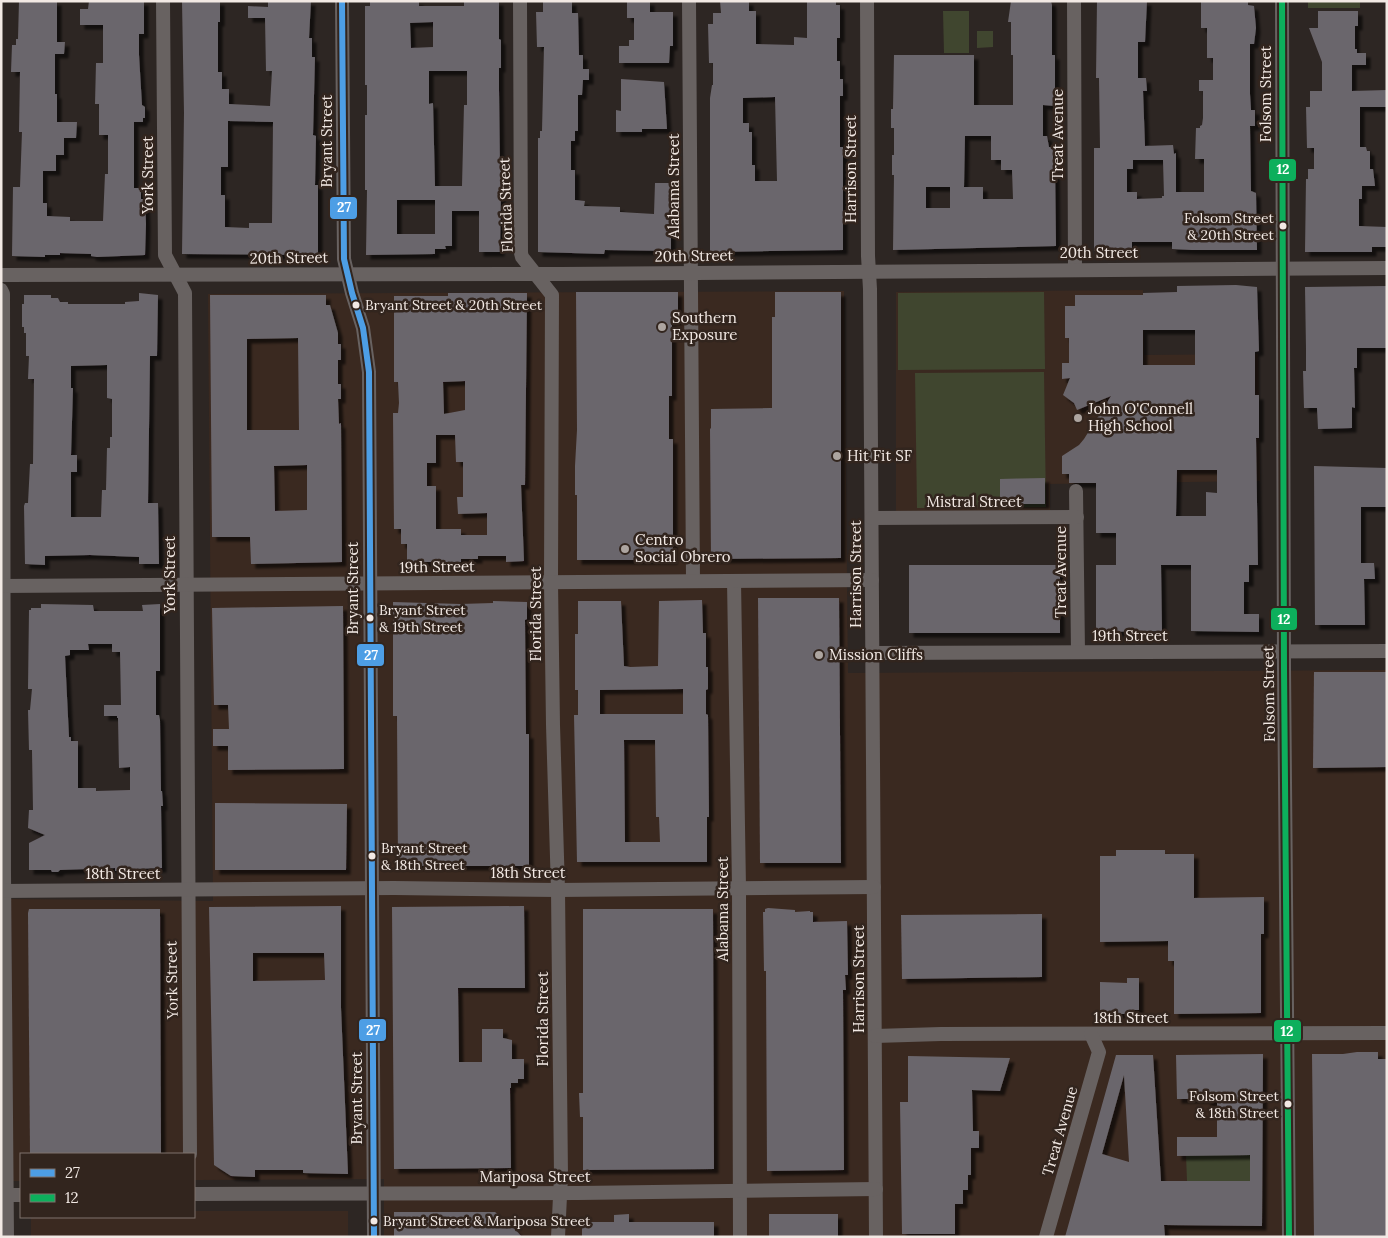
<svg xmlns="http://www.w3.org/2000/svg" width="1388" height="1238" font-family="Lora,serif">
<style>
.built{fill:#3a2920}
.green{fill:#40462f}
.building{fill:#6b666c;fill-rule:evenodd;filter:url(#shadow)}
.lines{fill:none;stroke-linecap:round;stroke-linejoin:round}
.minor{stroke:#686261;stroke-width:14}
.bus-1-casing{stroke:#32251e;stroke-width:10}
.bus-2-casing{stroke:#32251e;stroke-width:10}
.bus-1{stroke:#4d9ee5;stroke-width:6}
.bus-2{stroke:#0daf5c;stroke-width:6}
.bus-dot{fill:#f2e9e4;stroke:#32251e;stroke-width:2}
.poi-dot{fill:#ada5a0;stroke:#32251e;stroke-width:2}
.labels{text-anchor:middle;stroke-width:5;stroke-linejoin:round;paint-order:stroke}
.bus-label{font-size:14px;fill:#f2e9e4;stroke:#32251e;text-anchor:start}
.street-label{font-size:15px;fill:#f2e9e4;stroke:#32251e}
.poi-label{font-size:15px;fill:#f2e9e4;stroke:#32251e;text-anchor:start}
.line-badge{stroke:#32251e;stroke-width:2}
.badge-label{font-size:14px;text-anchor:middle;font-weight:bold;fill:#fff}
</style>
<defs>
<filter id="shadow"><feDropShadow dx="4.5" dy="4.5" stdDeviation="1" flood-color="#0009"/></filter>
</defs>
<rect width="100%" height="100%" fill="#2d2623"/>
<g class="built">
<path d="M1143,290L1144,355L1258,354L1260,481L1050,484V510L896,512V292Z"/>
<path d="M844,291L848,673L1387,670V1237H384V1179L194,1180V1154H21V1181H13L11,899L213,901L208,294Z"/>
<path d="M194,1211H348V1237H31V1217H194Z"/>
</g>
<g class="green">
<rect x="1308" y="1" width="52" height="7"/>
<path d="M943,11H969V53H944Z"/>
<path d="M977,31H993V47L977,48Z"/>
<path d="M1044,292L1045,369L898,370V293Z"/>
<path d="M1044,372L1046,507L917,508L915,373Z"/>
<path d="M1186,1155H1250L1251,1181H1187Z"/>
</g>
<g class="building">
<path d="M19,1H57V42H65L64,54H55V94H57V122H77L76,138H64V155H56V171H43V203H47V216L70,217V221H103L105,174H108V135H99V104H95L96,63H103V25H80V9H88L89,1H144V34H139V55L142,105L145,107V118H143V122H134V188H141V199H145L146,224L145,255L97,257L91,256V254L60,253V255H45V257L12,256L13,187H20L22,132H19L20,72H11L12,45H16V39H18Z"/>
<path d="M182,1H220V22H218V72H222V89H229V104L270,106L272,71H266L265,18H248V6L268,7V1H311L309,38H312V57H315L313,135L316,136L315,185H318V255L182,254L184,113ZM228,121L273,122L272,223H249V228L225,227V195H221V167H228Z"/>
<path d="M370,1H419V6H464V1H499V39L501,40V68H499V90L500,170H502L503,180L502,187L501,188L500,252H479V211H452V246H445L446,249H435V254L366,255L367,190H365V115H367V85H365V6H370ZM433,22V47L411,48L410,23ZM429,71H467V105H464L462,186H435L433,103L429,104ZM397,200H435V234H397Z"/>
<path d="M543,1H572V13H578L579,55H583V69H589V80H583L582,95H578V131H575V141H571V170H575V200L585,201L584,206L620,207V212L654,214L655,183H671V251L605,250L604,254L538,252V138H540V131H542L544,47H537L536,12H543Z"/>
<path d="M627,1H650V12H673V46H670L669,63H619V46H629V40H634V18H627Z"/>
<path d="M720,1H749V11H756V44L794,45V37L807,38V1H836V5H840V38H837V61H840V79H843V96H840V147H843V250L710,252V98L712,85H713V63H709L708,24H713V13H721ZM775,97L777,181H755V165H752V132H749V123H743V98Z"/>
<path d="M1011,1H1051L1052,5V55H1055V106L1043,105V136H1047L1049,147H1053V162H1055L1056,246L893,250L894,175H892V155H894V128H891V109H893L894,55H974V105H1013V55H1011V22H1008ZM965,136H991V160H1001V170H1012L1013,199H983V187H964ZM926,187H950V208H926Z"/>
<path d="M1097,1H1147L1145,42H1138V78H1146L1147,91H1143L1145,146L1173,145L1174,154L1176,153V192H1204V159H1195L1196,128H1200V126L1202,125L1203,118V91H1199V80H1213V58H1207V28H1201V1H1248V5L1254,6L1256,28L1254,44H1250V94L1251,110H1255V126H1250L1251,191L1256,193L1257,250H1192L1172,249V242H1132V249L1112,248V252L1094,251V148H1100L1099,78H1096ZM1133,160H1163L1164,196H1162V198L1137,199V192H1127V169H1133Z"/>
<path d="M1318,11H1358V26H1355V49H1357V53H1366V65H1352V91L1387,90V107H1360V147H1366L1367,151H1370V169H1373L1375,186H1362V199H1359V226L1387,227V247H1372V252H1305L1306,179H1308V169H1314V148H1307L1306,107H1310V91H1322V62L1309,28H1318Z"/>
<path d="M621,79L664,82L667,129H642V132H616V110L621,111Z"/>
<path d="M1177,286L1236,285L1257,287L1259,351L1255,352V395H1259V438H1256L1258,565H1249V582H1244V614H1259V632L1191,631V565H1161L1162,631L1096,632V565H1116V533H1096V483H1069V474H1062V456L1079,445L1084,439L1111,396L1077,410L1074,403L1063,395L1070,378L1062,379V363H1069V338H1065V306H1075V295H1143V293L1177,292ZM1143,330H1195V365H1143ZM1177,470H1217V493L1206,492V516H1176Z"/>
<path d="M1387,286V348H1357V368H1354L1355,408L1352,407V428L1318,429L1317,408H1304L1303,371H1306V349L1305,287Z"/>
<path d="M576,292H678V321H672V396H669V439H673V560H577V495H575V466L577,430Z"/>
<path d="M775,292H841V558L711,559L710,428L711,429V409L772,408V317H775Z"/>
<path d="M139,293L158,295L157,356H150L148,503H158L159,564H139V557L90,555L45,556V565L25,564L24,506L25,503H28L30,464H33L34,379H28L29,356H26V333H24V327H22V304H24V295H51V298H58L60,302H68V304H125V302L139,301ZM107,365V398L112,399V437H110V448H107L106,490H102L101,517H71V472H77V455H71L73,388H71V366Z"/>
<path d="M448,293H527L525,485H521L524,561L506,562V556H478V559H461V562H407V544H401V529H394L393,413H398L399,403L398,382H394V296H448ZM465,381V410L444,414L443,382ZM436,435H455L456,462H463V497H457L458,514L487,513V535H461V529H436V486H427V463H436Z"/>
<path d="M210,295H326V305H330L338,333V344H341V360H338V384H341V399H338L339,424L341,423L342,562L251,564L250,537H212ZM298,338L299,430H247V339ZM307,465V510L275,511L274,466Z"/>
<path d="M1314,466L1387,468V507H1361V563H1374L1375,579H1364L1365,625H1315Z"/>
<path d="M1045,478V504H1000V479Z"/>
<rect x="909" y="565" width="151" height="68"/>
<path d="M758,598H839L841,863H760Z"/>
<path d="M702,600L703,633H706V667H708V689L706,690V714L708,715L709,817H707V862H577L574,715H578V690H575V634H578V601H621L624,666L630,667L658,666L659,601ZM683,689V714H600V690ZM624,740H655L656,817H659L660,842H625Z"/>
<path d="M493,601L527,602V619L525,620L526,734H529V866H398L397,716H393V602L460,604L493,603Z"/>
<path d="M41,604L93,605L94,611H143L142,605L160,604V671H156V715H159L160,720L161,791H162L163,806H161L162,868L131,869L132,871H115V868L60,870L58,872H52L51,870H29V843L45,835L28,828L29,810H33L32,750H29L28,710H30L32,689H28L29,610H31V608H41ZM88,644H112V652H120L121,705H104V716H117V718H118L119,768L130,767V790L96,791V788H78V741H71V737H69L65,656L70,655V650H89Z"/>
<path d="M343,606L344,769L228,770V746H213V729H229L228,705H214L212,608Z"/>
<path d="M1314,672H1387V767L1313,768Z"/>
<path d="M215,803L347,804L346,870H215Z"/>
<path d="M1116,850H1165V854H1194V898L1264,897V934H1261V1013L1174,1014V961H1168V941L1100,942V856H1116Z"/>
<path d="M341,906V1008L348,1174L303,1173V1170H255V1177L231,1176L214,1165L209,907ZM253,953H324L325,980L253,981Z"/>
<path d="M524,906L525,988H458L459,1062H482V1029H503V1038L512,1040V1059H524V1079H518V1083H511V1088H510L511,1168L394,1169L392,907Z"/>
<path d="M768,908L795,910V912L810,911V912H813V922L847,921L848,975H845L846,990H843L844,1170L767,1171L766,971H764L763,912H765V909Z"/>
<path d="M29,909H160L161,1154H30L28,913Z"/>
<path d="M583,909H713L714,1169L583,1170V1117H580L579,1093H583Z"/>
<path d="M1042,914V977L902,979L901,915Z"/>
<path d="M1127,978H1139V1010H1134L1133,1014H1100V982L1127,983Z"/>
<path d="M1357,1052H1378V1059H1387V1237H1314L1312,1054H1343Z"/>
<path d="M1263,1054L1262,1226L1164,1225L1165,1237H1065L1116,1055H1153L1161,1181H1250V1155L1177,1156V1137H1217V1102H1206V1099H1177L1176,1055ZM1124,1075L1129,1162L1102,1154Z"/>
<path d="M908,1056L1010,1058L1000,1091L972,1090L973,1131H979V1148H971V1175H968V1190H963V1204H955V1234H902L900,1102H908Z"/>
<path d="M394,1212H495L512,1226L522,1237H394Z"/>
<path d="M629,1214V1222H714V1237H582V1222H614V1215Z"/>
<rect x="769" y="1214" width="69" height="23"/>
</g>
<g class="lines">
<g class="minor">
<path d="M163,1L165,255L185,293L190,1154"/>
<path d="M342,1L344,259L352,293L363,328L369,372L374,1237"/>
<path d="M520,1L521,253L522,257L552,295L551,582L553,725L558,890L561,1176L558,1237"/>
<path d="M689,1L693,581"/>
<path d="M867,1L868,256L870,289L876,1237"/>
<path d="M1074,1L1075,269"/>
<path d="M1282,1L1284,669L1289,1237"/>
<path d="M1,275L560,274L1387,268"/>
<path d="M1,290L3,294L4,873L7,1237"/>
<path d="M1076,491L1078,652"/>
<path d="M872,518L1077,517"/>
<path d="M734,581L739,887L740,1237"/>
<path d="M1,586L872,580"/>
<path d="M873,653L1387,651"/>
<path d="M1,891L394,888L558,890L874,887"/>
<path d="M875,1036L941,1034L1387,1033"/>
<path d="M194,1194L579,1193L876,1189"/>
<path d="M1,1195H21"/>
<path d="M1046,1237L1099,1052L1091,1034"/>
</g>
<g class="bus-1-casing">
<path id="bus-1" d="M342,1L344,259L352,293L363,328L369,372L374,1237"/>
</g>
<g class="bus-2-casing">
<path id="bus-2" d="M1282,1L1284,669L1289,1237"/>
</g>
<use href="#bus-1" class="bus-1"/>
<use href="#bus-2" class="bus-2"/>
</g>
<g class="bus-dot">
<circle cx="1283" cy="226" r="4.5"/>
<circle cx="356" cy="305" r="4.5"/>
<circle cx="370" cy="618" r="4.5"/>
<circle cx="372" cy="856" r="4.5"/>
<circle cx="1288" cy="1104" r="4.5"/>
<circle cx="374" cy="1221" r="4.5"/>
</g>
<g class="poi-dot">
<circle cx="662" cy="327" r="5"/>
<circle cx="1078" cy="418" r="5"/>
<circle cx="837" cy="456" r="5"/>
<circle cx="625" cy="549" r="5"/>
<circle cx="819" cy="655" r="5"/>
</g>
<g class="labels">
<g class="bus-label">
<text x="1274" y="223" text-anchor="end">Folsom Street<tspan x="1274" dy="17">&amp; 20th Street</tspan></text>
<text x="365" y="310">Bryant Street &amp; 20th Street</text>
<text x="379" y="615">Bryant Street<tspan x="379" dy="17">&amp; 19th Street</tspan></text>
<text x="381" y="853">Bryant Street<tspan x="381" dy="17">&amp; 18th Street</tspan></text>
<text x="1279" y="1101" text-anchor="end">Folsom Street<tspan x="1279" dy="17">&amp; 18th Street</tspan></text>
<text x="383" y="1226">Bryant Street &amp; Mariposa Street</text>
</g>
<g class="street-label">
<text transform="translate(1266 94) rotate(-90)" y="5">Folsom Street</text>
<text transform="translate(1058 135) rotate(-90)" y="5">Treat Avenue</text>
<text transform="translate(327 141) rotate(-90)" y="5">Bryant Street</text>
<text transform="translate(851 169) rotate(-90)" y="5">Harrison Street</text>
<text transform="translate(148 175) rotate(-90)" y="5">York Street</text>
<text transform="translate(674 186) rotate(-90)" y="5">Alabama Street</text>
<text transform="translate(506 205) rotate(-92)" y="5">Florida Street</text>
<text x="1099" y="258">20th Street</text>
<text transform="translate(694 256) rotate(-1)" y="5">20th Street</text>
<text transform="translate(289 258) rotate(-1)" y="5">20th Street</text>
<text x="974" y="507">Mistral Street</text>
<text transform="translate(437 567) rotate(-1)" y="5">19th Street</text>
<text transform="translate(1061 572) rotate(-90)" y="5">Treat Avenue</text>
<text transform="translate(856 574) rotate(-90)" y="5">Harrison Street</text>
<text transform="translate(170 575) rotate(-90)" y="5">York Street</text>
<text transform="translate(353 588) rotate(-90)" y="5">Bryant Street</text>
<text transform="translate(536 614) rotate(-90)" y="5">Florida Street</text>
<text x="1130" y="641">19th Street</text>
<text transform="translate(1269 694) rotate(-91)" y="5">Folsom Street</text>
<text x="528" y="878">18th Street</text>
<text x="123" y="879">18th Street</text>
<text transform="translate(723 909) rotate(-90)" y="5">Alabama Street</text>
<text transform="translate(859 979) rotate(-90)" y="5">Harrison Street</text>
<text transform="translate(172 980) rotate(-91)" y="5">York Street</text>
<text x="1131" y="1023">18th Street</text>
<text transform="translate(543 1019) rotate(-90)" y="5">Florida Street</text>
<text transform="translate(357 1098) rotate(-90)" y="5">Bryant Street</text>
<text transform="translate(1060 1131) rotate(-74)" y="5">Treat Avenue</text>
<text x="535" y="1182">Mariposa Street</text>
</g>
<g class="poi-label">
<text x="672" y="323">Southern<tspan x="672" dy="17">Exposure</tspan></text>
<text x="1088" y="414">John O'Connell<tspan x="1088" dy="17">High School</tspan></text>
<text x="847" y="461">Hit Fit SF</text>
<text x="635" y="545">Centro<tspan x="635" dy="17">Social Obrero</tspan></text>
<text x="829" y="660">Mission Cliffs</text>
</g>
</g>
<g class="line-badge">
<rect x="1268" y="158" width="29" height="24" rx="5" fill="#0daf5c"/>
<rect x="329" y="196" width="29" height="24" rx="5" fill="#4d9ee5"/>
<rect x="1270" y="607" width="28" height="24" rx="5" fill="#0daf5c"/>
<rect x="356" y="643" width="29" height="24" rx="5" fill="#4d9ee5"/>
<rect x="358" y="1018" width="29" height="24" rx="5" fill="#4d9ee5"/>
<rect x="1273" y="1019" width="29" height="24" rx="5" fill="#0daf5c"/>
</g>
<g class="badge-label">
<text x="1283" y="174">12</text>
<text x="344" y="212">27</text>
<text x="1284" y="624">12</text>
<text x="371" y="660">27</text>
<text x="373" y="1035">27</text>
<text x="1287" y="1036">12</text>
</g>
<rect width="1388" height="1238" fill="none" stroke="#f2e9e4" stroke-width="5"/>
<rect x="20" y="1153" width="175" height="65" fill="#32251e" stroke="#7f736d"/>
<rect x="30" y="1169" width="25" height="8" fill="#4d9ee5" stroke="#7f736d"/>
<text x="65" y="1178" font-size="15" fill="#f2e9e4">27</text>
<rect x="30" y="1194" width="25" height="8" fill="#0daf5c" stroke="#7f736d"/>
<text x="65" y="1203" font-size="15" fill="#f2e9e4">12</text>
</svg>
